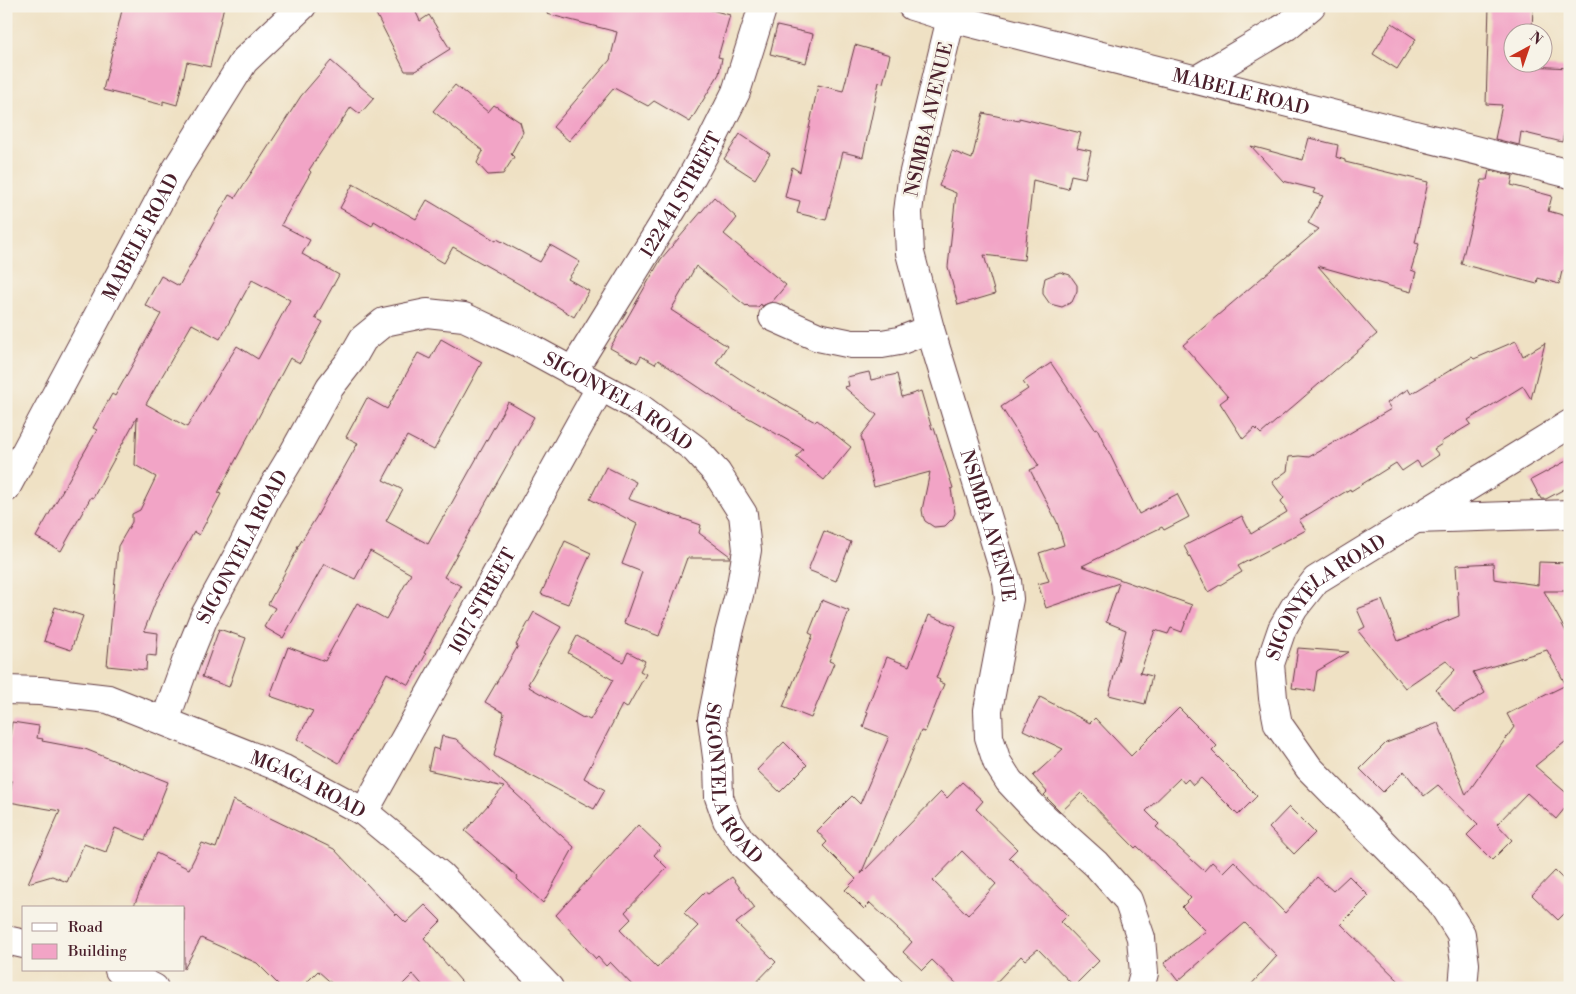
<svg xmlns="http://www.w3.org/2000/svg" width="1576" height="994" font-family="'Libre Bodoni',serif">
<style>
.building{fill:#f2a4c6;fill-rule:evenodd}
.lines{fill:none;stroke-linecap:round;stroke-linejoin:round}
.minor-casing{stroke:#633c42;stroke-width:30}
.minor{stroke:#fff;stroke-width:28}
.labels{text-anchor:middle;stroke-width:5;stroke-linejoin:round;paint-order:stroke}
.street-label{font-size:19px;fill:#4a1f2b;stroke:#f7f3e8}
</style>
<rect width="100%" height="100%" fill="#f7f3e8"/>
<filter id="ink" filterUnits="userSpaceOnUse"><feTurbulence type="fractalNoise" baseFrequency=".02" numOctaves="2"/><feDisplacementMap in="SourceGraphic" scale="10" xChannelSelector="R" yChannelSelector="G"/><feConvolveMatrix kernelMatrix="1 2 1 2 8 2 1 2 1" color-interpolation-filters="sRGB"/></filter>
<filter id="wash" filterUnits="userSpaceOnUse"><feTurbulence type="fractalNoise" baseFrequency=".0096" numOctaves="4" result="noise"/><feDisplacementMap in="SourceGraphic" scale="20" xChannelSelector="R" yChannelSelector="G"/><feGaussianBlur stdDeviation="1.12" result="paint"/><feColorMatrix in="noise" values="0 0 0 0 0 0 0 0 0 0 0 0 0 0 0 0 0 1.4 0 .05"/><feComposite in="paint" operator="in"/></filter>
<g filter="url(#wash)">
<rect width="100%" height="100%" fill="#efe1c4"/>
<g id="blocks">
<g class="building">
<path d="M123,6H224L210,67L187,62L177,105L163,101V105L103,90Z"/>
<path d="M372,6H413L420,21L429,15L450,49L415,71H405Z"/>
<path d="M548,6H697L730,15L718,57L722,58L719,74L690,122L654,101L648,106L614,88L569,141L553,127L610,60L617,32L547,14Z"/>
<path d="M1489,6H1533L1532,32H1514V62H1532L1531,66L1570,68V108L1562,142L1521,132L1519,145L1495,139L1502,105L1486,104Z"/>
<path d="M1392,23L1416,39L1397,69L1373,54Z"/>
<path d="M777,26L813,34L806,63L770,54Z"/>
<path d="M855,45L890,55L883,83L879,82L863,157L843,152L826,220L797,213L800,201L785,197L792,167L800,172L818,85L843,91Z"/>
<path d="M331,61L374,98L360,114L351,107L309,170L311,172L281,225L310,240L302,254L339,275L315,318L323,322L300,363L290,358L218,493L221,494L199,535L194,532L157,598L144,631L158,633L156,656L147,655L146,670L107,666L118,546L132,522V514L140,510L156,477L135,465L137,417L93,498L91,497L61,551L36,537L97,430L93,428L112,394L115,396L161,314L145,305L161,276L179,286L229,195L235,198L301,96ZM252,280L290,300L258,359L237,346L187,427L146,404L192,324L220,339Z"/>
<path d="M455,85L488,112L494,105L520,122L523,132L511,154L514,157L503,174L488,175L477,163L483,151L433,111Z"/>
<path d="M983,113L1019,121V118L1081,133L1077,148L1091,151L1085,178L1071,175L1068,189L1033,180L1024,260L984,255L995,294L958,305L948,267L956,193L939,186L952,151L972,159Z"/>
<path d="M740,134L770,154L755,179L724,159Z"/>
<path d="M1309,138L1338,145L1336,157L1345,160V162L1428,182L1415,243L1419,244L1411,270L1416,272L1411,292L1318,266L1377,334L1261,434L1255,428L1243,439L1220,403L1228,397L1183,345L1319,229L1308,223L1323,196L1313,193L1315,189L1283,181L1251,146L1303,160Z"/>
<path d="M1489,170L1513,176L1511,185L1552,196L1548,211L1570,217V273L1562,271L1559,284L1538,278L1537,284L1461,264L1482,180H1487Z"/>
<path d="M353,184L416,219L427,200L496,241L497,239L540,262L550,245L580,262L568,279L589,291L574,317L544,298L453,247L444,263L374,221L372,226L340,208Z"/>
<path d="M714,197L737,218L724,234L786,285L772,302L762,306L761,304L758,307H749L747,305L746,306L696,266L671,310L727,346L716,363L746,383L815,422L817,420L851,447L824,480L796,457L803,449L724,404L658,360L655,364L641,356L637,363L610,348L661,259Z"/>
<path d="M1060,272L1070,275L1077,285V291L1072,302L1062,307L1050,304L1043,294V288L1045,278Z"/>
<path d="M441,339L482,362L434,450L407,436L383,480L403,490L386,521L428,544L443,517H444L508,402L534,417L444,577L461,586L424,653L426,654L409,685L387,673L339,763L297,739L313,711L270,696L288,647L325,661L357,603L386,619L411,574L370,551L355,579L324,564L283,638L264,627L275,608L268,604L298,548H297L317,516L358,443L346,437L367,398L387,409L418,353L430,359Z"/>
<path d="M1516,341L1523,356L1545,343L1531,399L1523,386L1468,420L1471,424L1441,442L1442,444L1434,449L1439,455L1421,467L1417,461L1402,471L1396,463L1351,491L1350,489L1299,520L1306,530L1238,566L1242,572L1208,592L1184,546L1242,516L1251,534L1287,512L1281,501L1284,498L1272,482L1287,471L1289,457L1299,456L1309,457L1391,409L1387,403L1408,389L1411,394L1472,357L1474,359Z"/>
<path d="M1051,363L1095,429L1097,428L1139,514L1177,494L1189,517L1164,530L1162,527L1082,566L1192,605L1182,632L1171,628L1168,634L1155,630L1140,673L1152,676L1145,704L1109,695L1126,630L1106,622L1119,583L1046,608L1038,584L1049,581L1039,553L1064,545L1057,522L1030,470L1039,466L1001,407L1028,389L1023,382Z"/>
<path d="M869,372L871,380L897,374L902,397L921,391L932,429L934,428L953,488L951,489L955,513L953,518L945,526L934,527L925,521L923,516L922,510L930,472L874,487L861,436L877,415L844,387L849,386L847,377Z"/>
<path d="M1570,459V486L1546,499H1541L1531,480Z"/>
<path d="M606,467L636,482L628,499L701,525L699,533L730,556V558H687L659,636L624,623L642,572L622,564L637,524L590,499Z"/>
<path d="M824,531L851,542L836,581L808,570Z"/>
<path d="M565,541L591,553L568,604L541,594Z"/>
<path d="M1539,562L1570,563V591H1544L1570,639V738L1535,766L1570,796V802L1556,819L1527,793L1497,824L1512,840L1492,860L1467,835L1478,824L1438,785L1424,796L1404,771L1383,792L1360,769L1386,743L1438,723L1466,795L1514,727L1507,714L1566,685L1547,650L1473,672L1485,693L1454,711L1436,690L1455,670L1446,660L1405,688L1358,631L1365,627L1357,609L1382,600L1398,641L1459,616L1456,565L1493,563L1494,579L1538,585Z"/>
<path d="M822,600L849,611L829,661L834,663L811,718L783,707L813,635L809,633Z"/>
<path d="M55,607L83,616L71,650L44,641Z"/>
<path d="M534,612L561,627L528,684L530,685L529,687L583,718L584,717L590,720L613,680L568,653L577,636L623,662L628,652L645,661L640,671L646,674L627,708L622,705L584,778L605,790L594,809L494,756L504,713L485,702L518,646L516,645Z"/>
<path d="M929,615L956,626L936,678L940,680L939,682L944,684L925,732L921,731L861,874L941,792L947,798L962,782L983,801L976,809L1017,849L1009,857L1068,915L1061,922L1099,961L1074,986L1038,949L1025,960L1021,956L991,988H961L932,960L922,970L903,952L912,942L870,903L864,909L845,890L856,879L823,846L827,842L817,831L852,796L860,804L889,737L863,727L868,712L866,711L887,657L909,666ZM962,851L996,884L968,915L933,881Z"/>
<path d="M219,629L246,638L229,687L202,677Z"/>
<path d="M1298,648L1349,652L1317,671L1314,691L1292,688Z"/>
<path d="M1040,697L1090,723L1095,718L1131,756L1179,708L1217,746L1212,751L1257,796L1238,815L1201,778L1193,785L1188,779L1184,783L1180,778L1146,811L1159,824L1156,827L1204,871L1212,862L1223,872L1234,861L1285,913L1317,877L1333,891L1349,876L1369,896L1341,924L1406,988H1248L1277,956L1245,923L1178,981L1164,963L1206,931L1182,907L1191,898L1137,846L1135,848L1081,793L1061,812L1044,795L1047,792L1033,776L1063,749L1023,730Z"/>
<path d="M12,722L39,726L37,738L43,739L42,741L85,749L168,782L145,840L115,828L106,852L84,844L67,882L52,876L28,883L60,811L9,802L12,781H6V760Z"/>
<path d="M442,736L456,739L574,847L543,903L517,879L518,877L465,831L504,787L428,770L433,748L439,750Z"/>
<path d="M784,742L807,765L780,792L757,770Z"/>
<path d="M233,800L334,849L396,915L397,914L406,923L425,905L441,921L424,938L467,988H425L413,974L399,988H337L318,971L301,988H282L257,963L201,938L184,969V908H133L156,853L189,869L202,843L216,848Z"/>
<path d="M1289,807L1315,833L1294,854L1269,828Z"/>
<path d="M638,825L661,847L654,855L667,868L625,912L631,919L620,930L657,968L698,926L684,913L705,892L708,894L732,877L755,908L736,923L776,962L751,988H635L610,962L606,966L598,957L596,959L556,915Z"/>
<path d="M1555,871L1570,886V908L1558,920L1532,895Z"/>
</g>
</g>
</g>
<g filter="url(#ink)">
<use href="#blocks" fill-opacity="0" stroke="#633c42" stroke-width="1"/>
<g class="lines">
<g class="minor-casing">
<g id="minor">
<path id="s1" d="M912,6L951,18L1570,174"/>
<path id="s2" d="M951,18L912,180L908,212L910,253L930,329L1007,581L1009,599L988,710L989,737L997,762L1009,781L1038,812L1096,864L1128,900L1141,938L1144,973L1140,988"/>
<path d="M1198,79L1287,26L1311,6"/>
<path d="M773,317L818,337L852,344H882L899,341L930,329"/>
<path id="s3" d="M572,372L685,189L712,140L736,92L763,6"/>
<path id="s4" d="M6,488L173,175L244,61L302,6"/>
<path d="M1416,519L1570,514"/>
<path id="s5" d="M6,690L40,691L108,699L284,769L364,812L440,875L549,988"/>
<path id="s6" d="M165,721L187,659L204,617L239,553L267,497L293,454L330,387L351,360L363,339L384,322L427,313L464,317L528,347L640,408L695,449L717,473L743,514L747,550L740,591L729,633L712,719L718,765L719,797L727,820L741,841L889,988"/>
<path id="s7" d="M364,812L600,388"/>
<path d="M6,940L24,944"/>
<path d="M119,970L154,988"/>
<path id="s8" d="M1463,988L1465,964L1461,934L1440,901L1309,768L1278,724L1273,698L1270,664L1282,629L1294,608L1316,580L1570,424"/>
</g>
</g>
<use href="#minor" class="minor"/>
</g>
</g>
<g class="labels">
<g class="street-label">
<text dy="7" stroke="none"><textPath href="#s1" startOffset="340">MABELE ROAD</textPath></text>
<text transform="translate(928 119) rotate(-77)" y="7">NSIMBA AVENUE</text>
<text dy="7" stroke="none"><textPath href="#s3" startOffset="208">122441 STREET</textPath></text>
<text dy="7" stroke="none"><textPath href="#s4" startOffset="285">MABELE ROAD</textPath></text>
<text dy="7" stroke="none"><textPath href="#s6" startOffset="716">SIGONYELA ROAD</textPath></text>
<text dy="7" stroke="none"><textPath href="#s2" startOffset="524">NSIMBA AVENUE</textPath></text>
<text dy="7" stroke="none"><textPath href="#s6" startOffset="191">SIGONYELA ROAD</textPath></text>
<text dy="7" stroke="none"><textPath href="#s7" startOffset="242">1017 STREET</textPath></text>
<text dy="7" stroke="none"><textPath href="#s8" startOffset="485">SIGONYELA ROAD</textPath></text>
<text dy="7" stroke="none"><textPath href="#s6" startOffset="1166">SIGONYELA ROAD</textPath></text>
<text dy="7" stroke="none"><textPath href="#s5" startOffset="320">MGAGA ROAD</textPath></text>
</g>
</g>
<rect width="1576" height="994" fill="none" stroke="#f7f3e8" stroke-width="25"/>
<rect x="22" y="906" width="162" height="65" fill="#f7f3e8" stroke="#b29e9c"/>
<rect x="32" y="923" width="25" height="8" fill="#ffffff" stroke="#b29e9c"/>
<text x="68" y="932" font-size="15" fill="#4a1f2b">Road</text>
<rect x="32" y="944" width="25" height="15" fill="#f2a4c6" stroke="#b29e9c"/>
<text x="68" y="956" font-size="15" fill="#4a1f2b">Building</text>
<g transform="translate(1528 48) rotate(40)"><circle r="24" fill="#f7f3e8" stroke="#b29e9c"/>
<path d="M0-4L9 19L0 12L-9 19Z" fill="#c8321e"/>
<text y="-8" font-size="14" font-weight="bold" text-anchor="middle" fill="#4a1f2b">N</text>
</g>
</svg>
